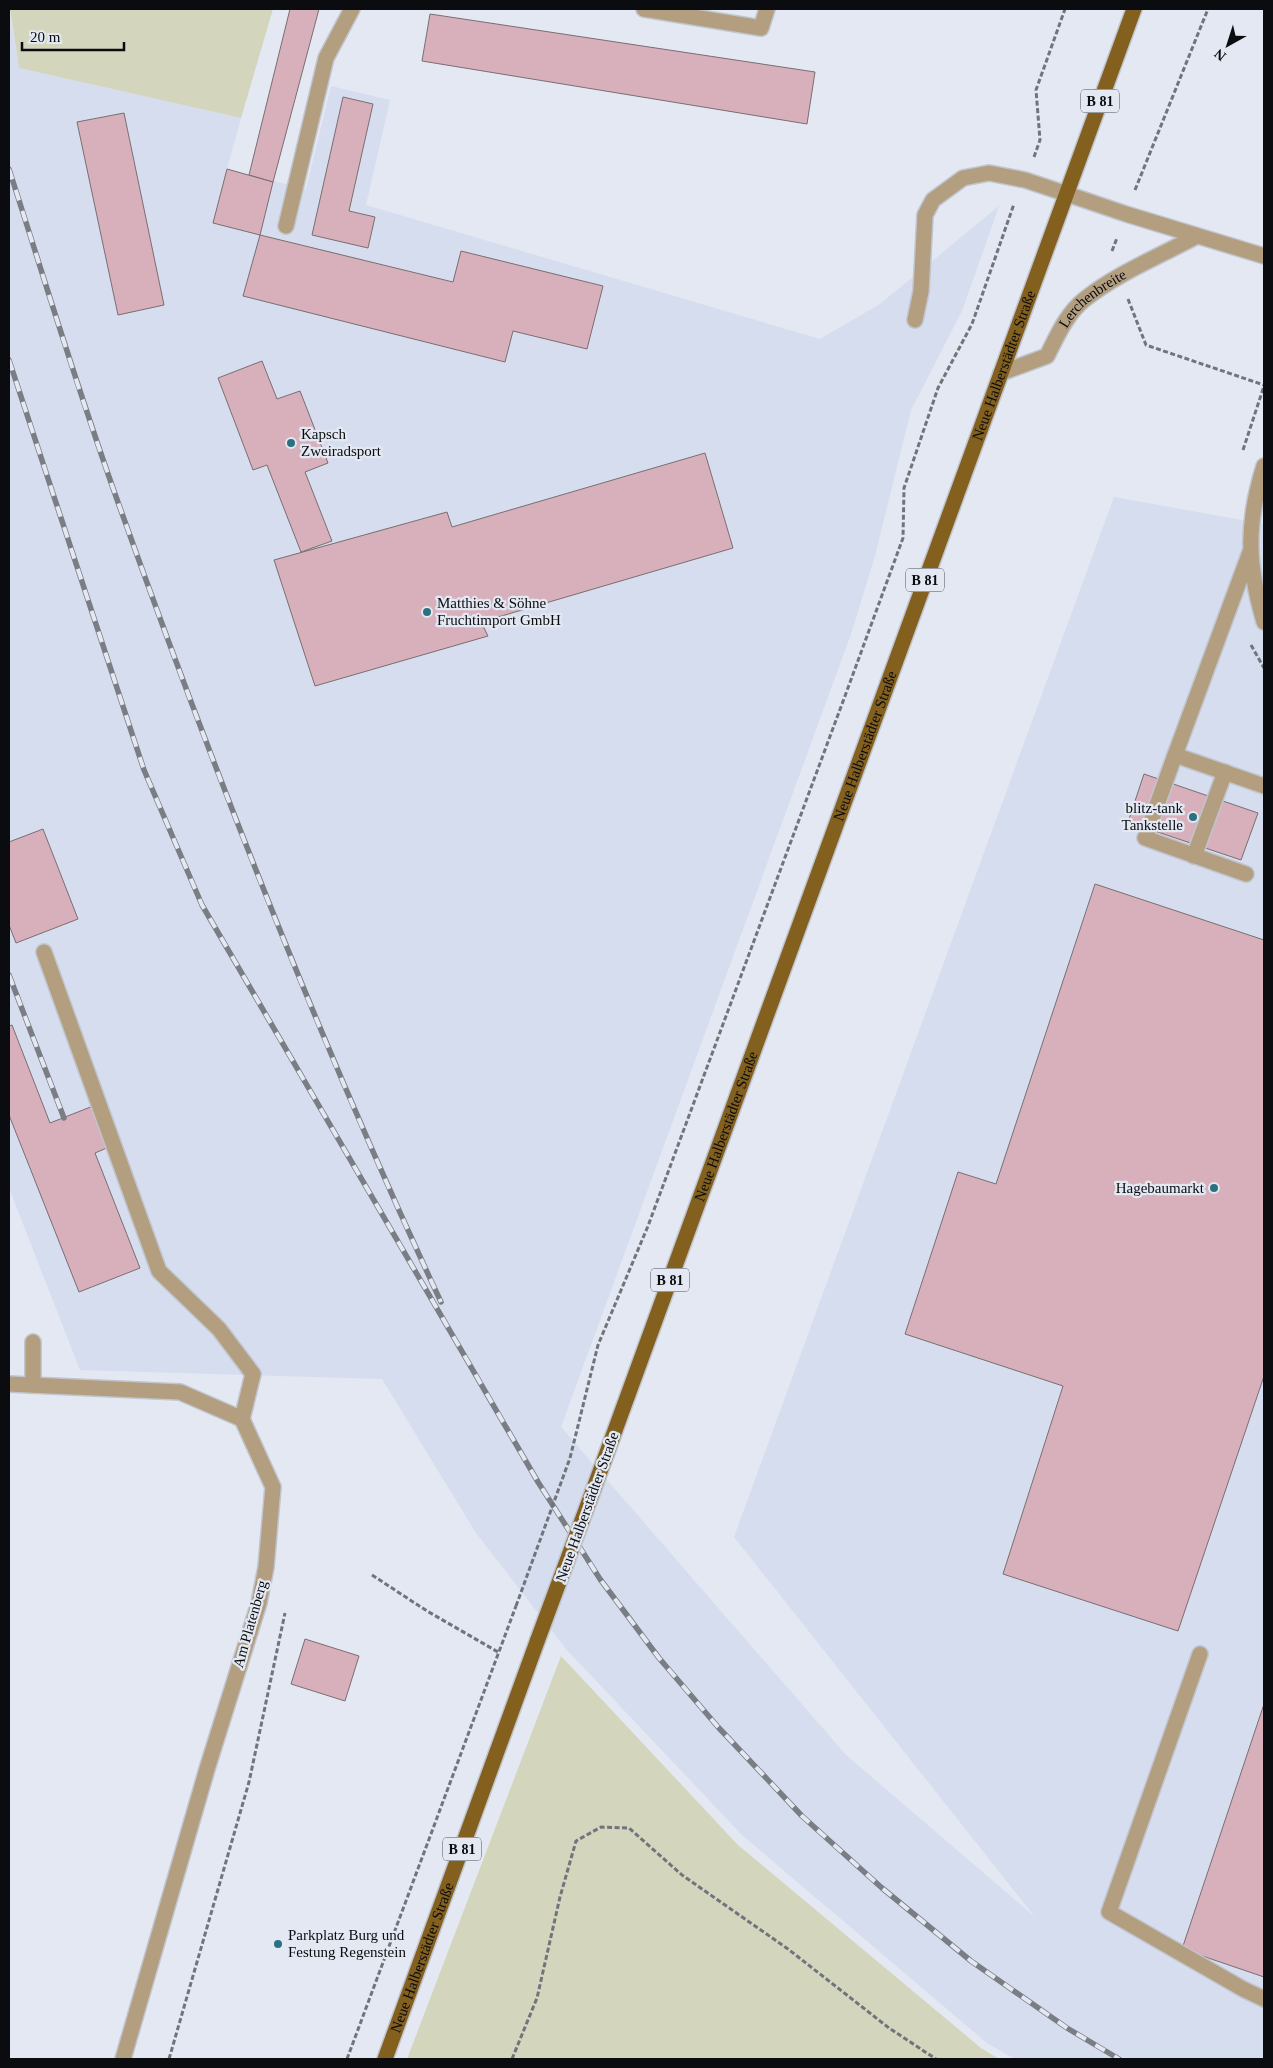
<svg xmlns="http://www.w3.org/2000/svg" width="1273" height="2068" font-family="Georgia,serif">
<style>
.built{fill:#d5ddee}
.green{fill:#d3d6bd}
.building{fill:#d8b0bb;stroke:#796e71}
.lines{fill:none;stroke-linecap:round;stroke-linejoin:round}
.service-casing{stroke:#c0c5ce;stroke-width:18}
.minor-casing{stroke:#c0c5ce;stroke-width:18}
.primary-casing{stroke:#c0c5ce;stroke-width:18}
.path{stroke:#71747b;stroke-width:3;stroke-dasharray:5 2.5;stroke-linecap:butt}
.service{stroke:#b39e80;stroke-width:15}
.minor{stroke:#b39e80;stroke-width:15}
.primary{stroke:#84601f;stroke-width:15}
.rail-casing{stroke:#7a7d84;stroke-width:5.5}
.rail{stroke:#e3e8f2;stroke-width:4;stroke-dasharray:11;stroke-linecap:butt}
.primary-bridge-casing{stroke:#c0c5ce;stroke-width:18;stroke-linecap:butt}
.path-bridge{stroke:#71747b;stroke-width:3;stroke-dasharray:5 2.5;stroke-linecap:butt}
.primary-bridge{stroke:#84601f;stroke-width:15}
.poi-dot{fill:#2d7082;stroke:#e3e8f2;stroke-width:2}
.labels{text-anchor:middle;stroke-width:4.5;stroke-linejoin:round;paint-order:stroke}
.shield{fill:#e3e8f2;stroke:#4b4e53;stroke-width:1}
.shield-label{font-size:14px;font-weight:bold;fill:#0a0c0f}
.street-label{font-size:15px;fill:#0a0c0f;stroke:#e3e8f2}
.poi-label{font-size:15px;fill:#0a0c0f;stroke:#e3e8f2;text-anchor:start}
</style>
<rect width="100%" height="100%" fill="#e3e8f2"/>
<path class="built" d="M9,9L19,68L241,118L227,169L306,189L331,86L390,100L366,205L820,339L880,304L999,206L962,311L911,410L875,556L851,634L561,1427L846,1755L1035,1917L734,1537L1114,497L1264,524V2059H1015L987,2043L742,1835L566,1649L476,1533L382,1379L80,1370L9,1188Z"/>
<g class="green">
<path d="M10,9H273L241,118L19,68Z"/>
<path d="M561,1656L738,1845L981,2048L999,2059H407Z"/>
</g>
<g class="building">
<path d="M290,9H319L273,182L249,175Z"/>
<path d="M430,14L815,72L807,124L422,61Z"/>
<path d="M343,97L373,104L349,211L375,217L368,248L312,235Z"/>
<path d="M124,113L164,305L118,315L77,122Z"/>
<path d="M227,169L273,182L260,235L213,223Z"/>
<path d="M260,235L453,282L461,251L603,286L587,349L513,331L505,362L243,296Z"/>
<path d="M262,361L277,399L300,391L328,463L305,472L332,541L301,552L267,465L253,470L218,378Z"/>
<path d="M705,453L733,548L481,622L488,636L315,686L274,560L447,512L452,527Z"/>
<path d="M1144,774L1258,813L1241,860L1128,822Z"/>
<path d="M43,829L78,919L16,943L9,925V842Z"/>
<path d="M1095,884L1264,940V1376L1178,1631L1003,1574L1063,1386L905,1334L958,1172L996,1184Z"/>
<path d="M12,1025L50,1123L93,1106L109,1147L95,1153L140,1268L79,1292L9,1115V1026Z"/>
<path d="M305,1639L359,1656L345,1701L291,1684Z"/>
<path d="M1264,1704V1977L1182,1949Z"/>
</g>
<g class="lines">
<g class="service-casing">
<g id="service">
<path d="M286,226L326,58L352,9"/>
<path d="M915,320L921,291L925,215L933,200L963,178L989,173L1025,180L1067,194"/>
<path d="M1175,755L1250,552"/>
<path d="M1194,856L1225,772"/>
<path d="M1246,874L1145,838L1175,755L1264,786"/>
<path d="M44,952L159,1271L219,1329L253,1374L242,1419"/>
<path d="M33,1342V1385"/>
<path d="M1200,1654L1109,1912L1243,1989L1264,1999"/>
</g>
</g>
<g class="minor-casing">
<g id="minor">
<path d="M644,9L761,28L767,9"/>
<path d="M1067,194L1126,214L1264,256"/>
<path id="s1" d="M1001,373L1047,356C1057,336 1067,313 1085,299C1118,273 1160,256 1197,236"/>
<path d="M1264,466C1246,524 1247,564 1264,622"/>
<path d="M9,1384L180,1392L242,1419L273,1487L266,1567L259,1603L207,1769L123,2059"/>
</g>
</g>
<g class="primary-casing">
<g id="primary">
<path id="s2" d="M594,1488L1134,9"/>
<path id="s3" d="M385,2059L538,1639"/>
</g>
</g>
<g class="path">
<path d="M1034,157L1040,140L1036,90L1065,9"/>
<path d="M1135,190L1208,9"/>
<path d="M1112,251L1117,238"/>
<path d="M1128,299L1146,345L1264,385"/>
<path d="M1243,450L1264,386"/>
<path d="M1251,645L1264,668"/>
<path d="M570,1458L598,1345L648,1226L845,696L903,538L904,488L938,388L972,324L1014,204"/>
<path d="M372,1575L427,1611L498,1652"/>
<path d="M169,2059L249,1782L285,1613"/>
<path d="M347,2059L516,1606"/>
<path d="M512,2059L537,1998L560,1897L576,1841L601,1827L629,1828L682,1875L788,1949L889,2028L936,2059"/>
</g>
<use href="#service" class="service"/>
<use href="#minor" class="minor"/>
<use href="#primary" class="primary"/>
<g class="rail-casing">
<g id="rail">
<path d="M9,169C45,281 79,394 119,505C215,774 320,1043 441,1302"/>
<path d="M9,360L144,770L202,905L538,1482L600,1579L659,1658L718,1727L802,1816L882,1888L971,1961L1067,2028L1119,2059"/>
<path d="M9,975L64,1118"/>
</g>
</g>
<use href="#rail" class="rail"/>
<g class="primary-bridge-casing">
<path id="primary-bridge" d="M538,1639L594,1488"/>
</g>
<path class="path-bridge" d="M516,1606L570,1458"/>
<use href="#primary-bridge" class="primary-bridge"/>
</g>
<g class="poi-dot">
<circle cx="291" cy="443" r="5"/>
<circle cx="427" cy="612" r="5"/>
<circle cx="1193" cy="817" r="5"/>
<circle cx="1214" cy="1188" r="5"/>
<circle cx="278" cy="1944" r="5"/>
</g>
<g class="labels">
<g class="shield">
<rect x="1081" y="89.5" width="38" height="23" rx="4"/>
<rect x="906" y="568.5" width="38" height="23" rx="4"/>
<rect x="651" y="1268.5" width="38" height="23" rx="4"/>
<rect x="443" y="1837.5" width="38" height="23" rx="4"/>
</g>
<g class="shield-label">
<text x="1100" y="106">B 81</text>
<text x="925" y="585">B 81</text>
<text x="670" y="1285">B 81</text>
<text x="462" y="1854">B 81</text>
</g>
<g class="street-label">
<text dy="5" stroke="none"><textPath href="#s1" startOffset="124">Lerchenbreite</textPath></text>
<text dy="5" stroke="none"><textPath href="#s2" startOffset="1195">Neue Halberstädter Straße</textPath></text>
<text dy="5" stroke="none"><textPath href="#s2" startOffset="790">Neue Halberstädter Straße</textPath></text>
<text dy="5" stroke="none"><textPath href="#s2" startOffset="385">Neue Halberstädter Straße</textPath></text>
<text transform="translate(587 1507) rotate(-70)" y="5">Neue Halberstädter Straße</text>
<text transform="translate(250 1624) rotate(-74)" y="5">Am Platenberg</text>
<text dy="5" stroke="none"><textPath href="#s3" startOffset="108">Neue Halberstädter Straße</textPath></text>
</g>
<g class="poi-label">
<text x="301" y="439">Kapsch<tspan x="301" dy="17">Zweiradsport</tspan></text>
<text x="437" y="608">Matthies &amp; Söhne<tspan x="437" dy="17">Fruchtimport GmbH</tspan></text>
<text x="1183" y="813" text-anchor="end">blitz-tank<tspan x="1183" dy="17">Tankstelle</tspan></text>
<text x="1204" y="1193" text-anchor="end">Hagebaumarkt</text>
<text x="288" y="1940">Parkplatz Burg und<tspan x="288" dy="17">Festung Regenstein</tspan></text>
</g>
</g>
<rect width="1273" height="2068" fill="none" stroke="#0a0c0f" stroke-width="20"/>
<g transform="translate(1228 45) rotate(219)" stroke="#e3e8f2" stroke-width="4" paint-order="stroke">
<path d="M0-4L9 19L0 12L-9 19Z" fill="#0a0c0f"/>
<text y="-8" font-size="14" font-weight="bold" text-anchor="middle" fill="#0a0c0f">N</text>
</g>
<path d="M22 42v8h102v-8" fill="none" stroke="#0a0c0f" stroke-width="2.5"/>
<text x="30" y="42" font-size="15" fill="#0a0c0f" stroke="#e3e8f2" stroke-width="4" paint-order="stroke">20 m</text>
</svg>
